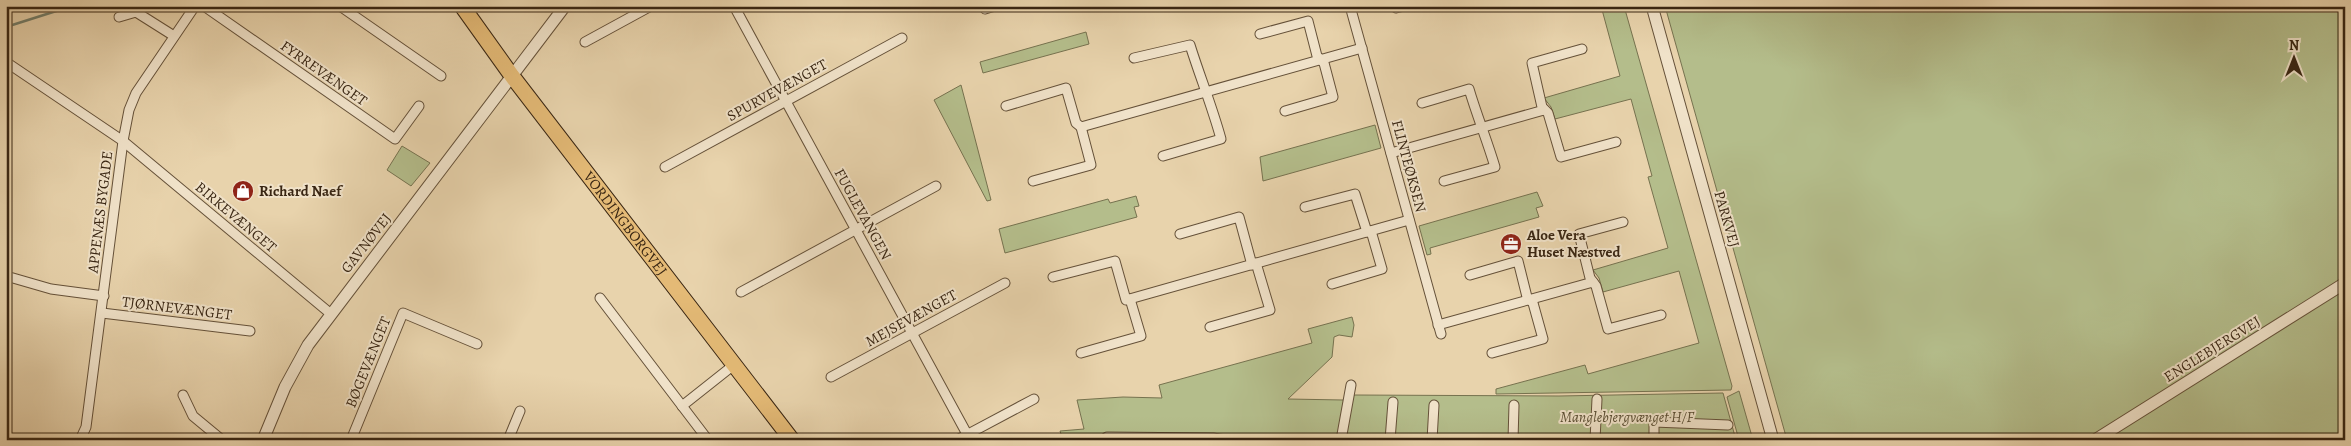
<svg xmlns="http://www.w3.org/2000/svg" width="2351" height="446" font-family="Alegreya,serif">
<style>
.green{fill:#b4bd8b;stroke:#76724f}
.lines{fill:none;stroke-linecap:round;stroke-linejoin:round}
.stream{stroke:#727e6b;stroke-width:2.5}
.minor-casing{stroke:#655139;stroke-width:11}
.tertiary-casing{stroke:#655139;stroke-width:13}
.primary-casing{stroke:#392613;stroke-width:17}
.minor{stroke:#f0e2c9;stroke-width:9}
.tertiary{stroke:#f0e2c9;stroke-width:11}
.primary{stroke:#e4ba76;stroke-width:15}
.labels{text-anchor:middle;stroke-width:4;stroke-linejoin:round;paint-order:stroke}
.street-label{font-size:15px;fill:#392613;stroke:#f0e2c9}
.poi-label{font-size:15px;font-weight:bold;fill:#392613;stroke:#f0e2c9;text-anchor:start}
.park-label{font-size:15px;font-style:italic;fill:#584c31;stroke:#f0e2c9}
</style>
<rect width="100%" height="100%" fill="#e8d3ac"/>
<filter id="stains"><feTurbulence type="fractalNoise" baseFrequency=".004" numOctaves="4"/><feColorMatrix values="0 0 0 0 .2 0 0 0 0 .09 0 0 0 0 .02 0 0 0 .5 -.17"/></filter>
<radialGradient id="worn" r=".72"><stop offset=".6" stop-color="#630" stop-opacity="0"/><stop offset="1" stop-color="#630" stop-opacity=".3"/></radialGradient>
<g class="green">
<path d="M1601,6H1624L1732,386L1731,390L1496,394V389L1585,365L1588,374L1699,343L1679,271L1603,292L1599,278L1593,270L1668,248L1648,177L1652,176L1631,99L1555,119L1551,107L1544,98L1620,76Z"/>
<path d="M1665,6H2345V440H1787Z"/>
<path d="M1086,32L1089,44L983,73L980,62Z"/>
<path d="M961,85L991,200L987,201L934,100Z"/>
<path d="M1375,125L1381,148L1263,181L1260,157Z"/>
<path d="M402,146L430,163L411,186L387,170Z"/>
<path d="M1537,192L1543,206L1536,208L1539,217L1430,248L1431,254L1427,255L1419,226Z"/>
<path d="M1136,196L1139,206L1134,207L1137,217L1005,253L999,229L1108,199L1110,203Z"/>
<path d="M1352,317L1354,325L1352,337L1339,335L1334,337L1332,357L1288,399L1343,400L1355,395L1559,396L1723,393L1736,440H1063L1060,431L1084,429L1077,400L1123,397L1162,398L1159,385L1312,343L1308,329Z"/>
<path d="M1739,391L1753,440H1739L1727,397Z"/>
</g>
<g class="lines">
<path class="stream" d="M6,27L72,6"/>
<g class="minor-casing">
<g id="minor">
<path d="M204,6L395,139L419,106"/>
<path d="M340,6L441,76"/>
<path d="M734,6L967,434"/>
<path d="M1350,6L1441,334"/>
<path d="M1396,8L1404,6"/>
<path d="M985,9L995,6"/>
<path d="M119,17L136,12L174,36"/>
<path d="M1260,34L1308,21L1317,56L1324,63L1333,97L1285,111"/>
<path d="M585,42L651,6"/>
<path d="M1582,49L1532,63L1542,107L1548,113L1561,157L1616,142"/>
<path d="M1134,58L1190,45C1200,77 1212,106 1221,139L1163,156"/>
<path d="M6,62L123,141L331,314"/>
<path d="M1422,103L1469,89C1477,116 1487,140 1495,167L1444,181"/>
<path d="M1006,106L1066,88L1076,123L1081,127L1362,48"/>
<path d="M1391,153L1544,110"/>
<path d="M665,167L902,38"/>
<path d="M1033,181L1091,165L1081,127"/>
<path d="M1305,207L1355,194L1367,232"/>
<path d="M1623,222L1579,234L1590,278L1596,286L1608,329L1661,315"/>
<path d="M1180,234L1239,217L1252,265"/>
<path d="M1470,275L1518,261L1527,297L1533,303L1543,339L1492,353"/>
<path d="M6,276L51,289L104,296"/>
<path d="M1053,277L1115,261L1126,300L1409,220"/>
<path d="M1332,284L1382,269L1371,231"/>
<path d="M741,292L936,186"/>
<path d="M600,298L708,440"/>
<path d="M102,313L250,331"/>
<path d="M1438,325L1593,282"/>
<path d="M1210,327L1270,310L1256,263"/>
<path d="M1081,353L1141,336L1130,299"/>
<path d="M831,377L1005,283"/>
<path d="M183,395L193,416L222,440"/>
<path d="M682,406L735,364"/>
<path d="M80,440L86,427L123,141L129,110L136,93L195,6"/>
<path d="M351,440L403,313L477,344"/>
<path d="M508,440L520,411"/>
<path d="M957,440L1034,399"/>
<path d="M1103,440L1107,437L1213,438L1225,440"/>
<path d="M1341,440L1351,385"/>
<path d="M1390,440L1393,402"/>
<path d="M1432,440L1434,405"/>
<path d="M1513,440L1514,405"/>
<path d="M1595,440L1597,399"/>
<path d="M1654,440V422L1728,425"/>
</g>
</g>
<g class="tertiary-casing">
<g id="tertiary">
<path d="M1652,6L1773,440"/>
<path d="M263,440L285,387L308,345L565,6"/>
<path d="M2095,440L2345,283"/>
</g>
</g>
<g class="primary-casing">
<g id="primary">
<path id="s1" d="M462,6L512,76L792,440"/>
</g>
</g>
<use href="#minor" class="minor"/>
<use href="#tertiary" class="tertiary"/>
<use href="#primary" class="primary"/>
</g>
<defs>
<g id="shop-disc" transform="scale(1.125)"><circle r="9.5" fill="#8f2418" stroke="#f0e2c9"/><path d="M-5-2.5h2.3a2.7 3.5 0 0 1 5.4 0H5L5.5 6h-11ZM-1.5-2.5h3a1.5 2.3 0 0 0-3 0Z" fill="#fff"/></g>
<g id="office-disc" transform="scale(1.125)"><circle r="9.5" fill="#8f2418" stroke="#f0e2c9"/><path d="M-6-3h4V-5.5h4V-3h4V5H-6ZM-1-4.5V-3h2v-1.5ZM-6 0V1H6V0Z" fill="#fff"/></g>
</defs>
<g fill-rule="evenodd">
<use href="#shop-disc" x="243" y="191"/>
<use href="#office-disc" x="1511" y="244"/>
</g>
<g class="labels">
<g class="street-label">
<text transform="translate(324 73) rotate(35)" y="5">FYRREVÆNGET</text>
<text transform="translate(777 90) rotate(-29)" y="5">SPURVEVÆNGET</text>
<text transform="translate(1409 166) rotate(75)" y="5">FLINTEØKSEN</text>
<text transform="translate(100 212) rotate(-83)" y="5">APPENÆS BYGADE</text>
<text transform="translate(863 214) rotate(61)" y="5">FUGLEVANGEN</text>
<text transform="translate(236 217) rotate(40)" y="5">BIRKEVÆNGET</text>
<text transform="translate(1727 219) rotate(74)" y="5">PARKVEJ</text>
<text dy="5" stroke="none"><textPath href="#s1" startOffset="272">VORDINGBORGVEJ</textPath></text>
<text transform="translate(366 243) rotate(-52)" y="5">GAVNØVEJ</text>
<text transform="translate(177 308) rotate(7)" y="5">TJØRNEVÆNGET</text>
<text transform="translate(911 318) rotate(-29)" y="5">MEJSEVÆNGET</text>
<text transform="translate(2212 349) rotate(-32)" y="5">ENGLEBJERGVEJ</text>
<text transform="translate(368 362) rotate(-68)" y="5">BØGEVÆNGET</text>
</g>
<g class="poi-label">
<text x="259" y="196">Richard Naef</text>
<text x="1527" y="240">Aloe Vera<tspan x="1527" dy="17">Huset Næstved</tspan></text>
</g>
<g class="park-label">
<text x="1627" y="422">Manglebjergvænget H/F</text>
</g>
</g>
<rect width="2351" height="446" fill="none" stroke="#e8d3ac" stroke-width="25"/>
<rect x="8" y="8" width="2336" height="431" fill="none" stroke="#392613" stroke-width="2.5"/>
<rect x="12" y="12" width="2326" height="421" fill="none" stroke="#392613"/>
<g transform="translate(2294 58)" stroke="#f0e2c9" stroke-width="4" paint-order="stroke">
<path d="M0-4L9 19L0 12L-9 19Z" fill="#392613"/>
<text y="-8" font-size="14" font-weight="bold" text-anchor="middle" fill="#392613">N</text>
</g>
<rect width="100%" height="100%" filter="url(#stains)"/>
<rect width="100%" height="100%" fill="url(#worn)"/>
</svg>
